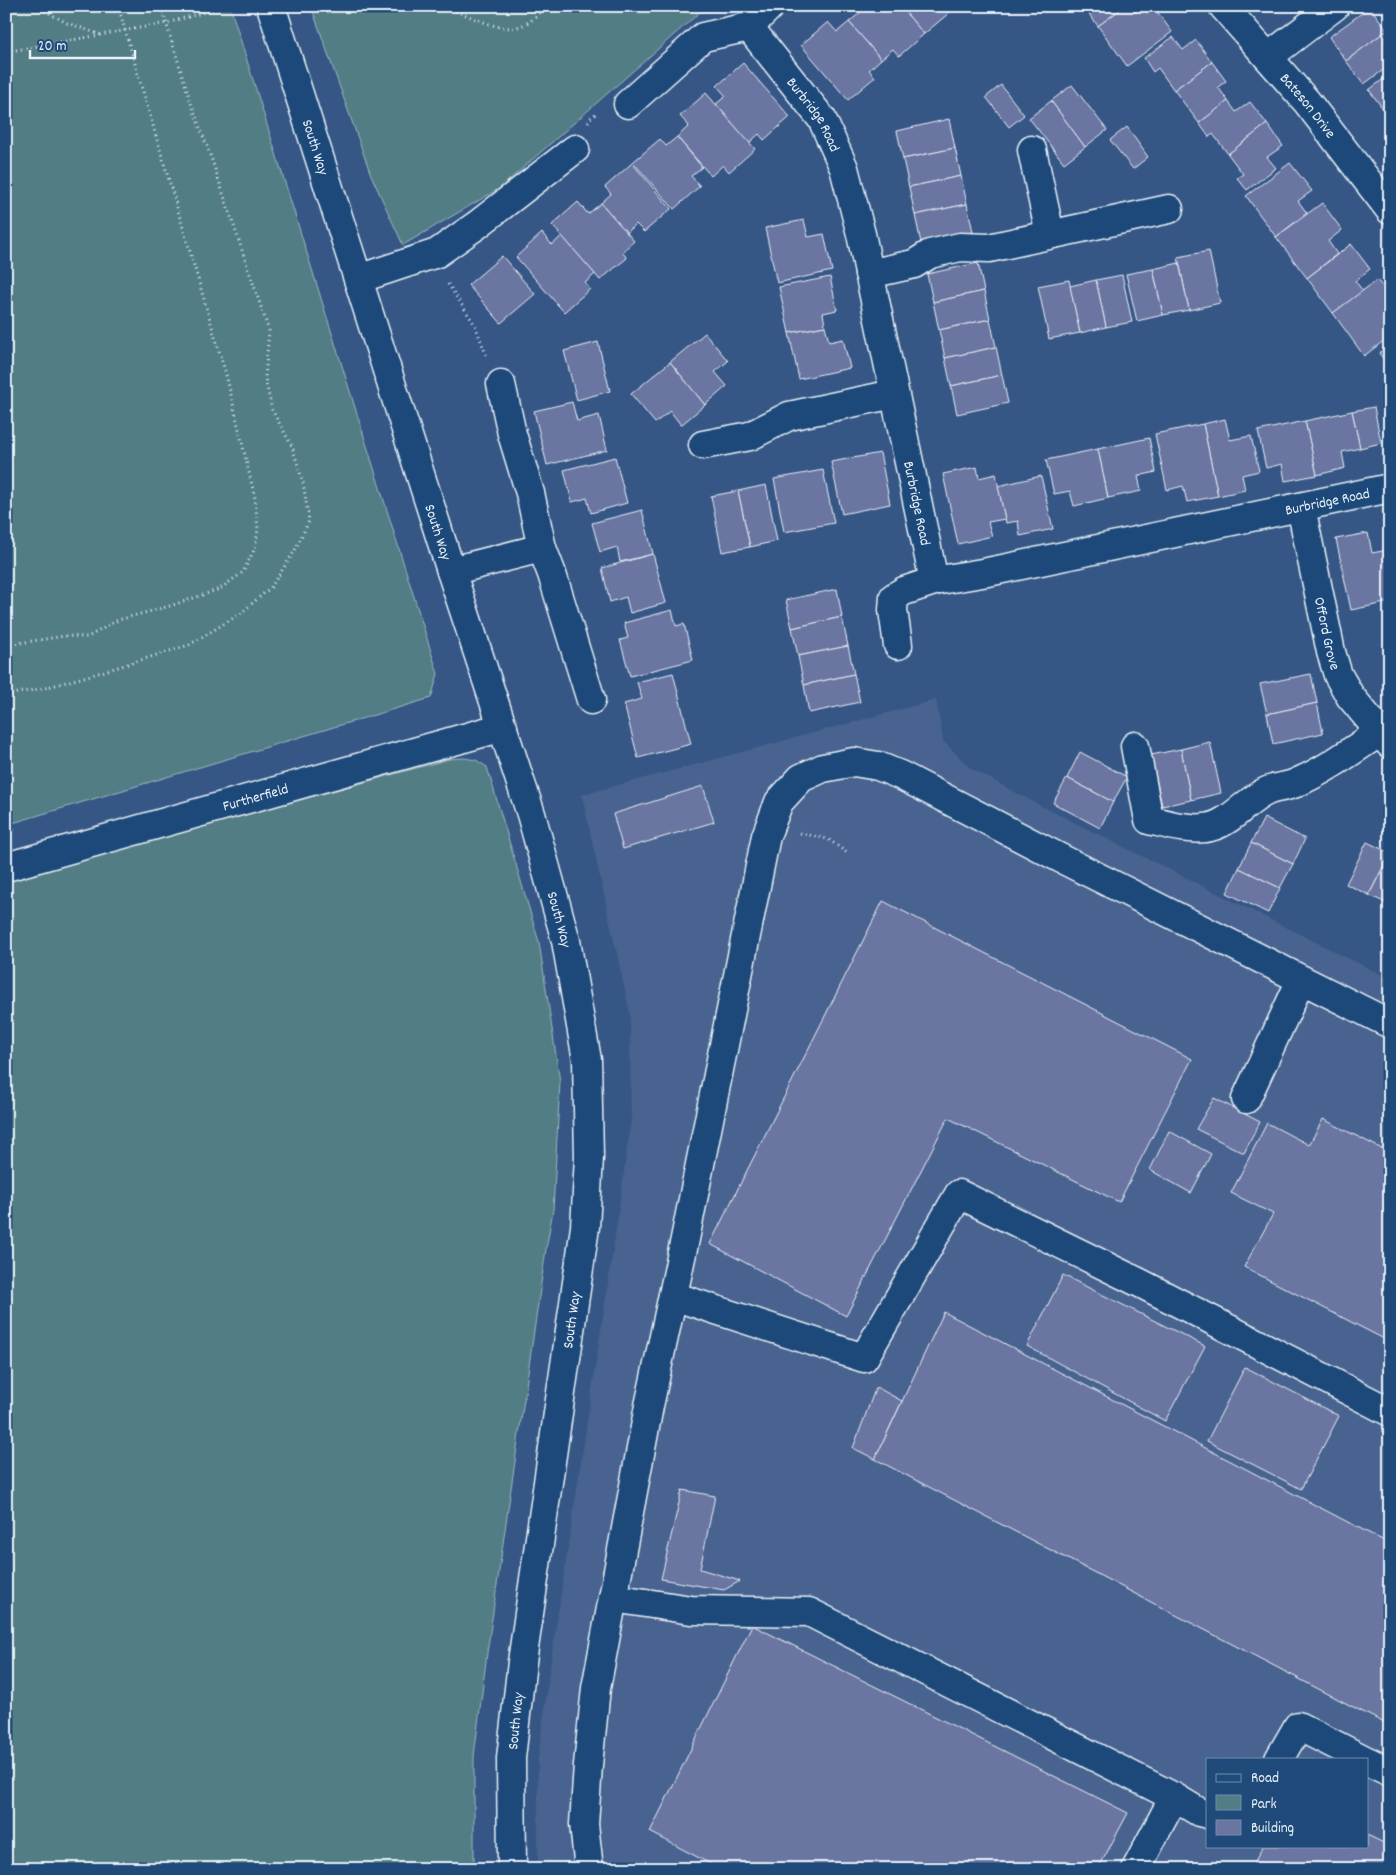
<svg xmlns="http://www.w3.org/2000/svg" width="1396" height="1875" font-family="Dekko,sans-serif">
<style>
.built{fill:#496390;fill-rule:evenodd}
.green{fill:#527d85;stroke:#9db7be}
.building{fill:#6a75a1;stroke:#e8f1f8}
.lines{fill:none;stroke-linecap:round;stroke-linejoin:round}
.minor-casing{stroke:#e8f1f8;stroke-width:31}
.path{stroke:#e8f1f8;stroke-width:3;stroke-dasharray:1 4;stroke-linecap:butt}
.minor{stroke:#1f4a7a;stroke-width:28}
.labels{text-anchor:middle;stroke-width:4;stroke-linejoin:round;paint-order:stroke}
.street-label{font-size:15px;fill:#e8f1f8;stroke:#1f4a7a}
</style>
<rect width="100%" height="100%" fill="#365786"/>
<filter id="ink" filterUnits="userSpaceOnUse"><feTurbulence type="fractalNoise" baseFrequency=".02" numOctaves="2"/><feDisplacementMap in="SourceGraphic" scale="10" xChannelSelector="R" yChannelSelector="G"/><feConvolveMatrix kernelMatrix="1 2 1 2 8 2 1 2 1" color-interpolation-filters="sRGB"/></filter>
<g filter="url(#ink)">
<path class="built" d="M936,700L943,741L970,768L1039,805L1390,979V1869H538V1760L550,1667L617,1224L631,1120L630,1013L582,795ZM1207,1759H1367V1846H1207Z"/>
<g class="green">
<path d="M6,6H230L438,674L431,698L6,825Z"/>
<path d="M311,6H730L724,11L700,12L500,188L403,245L371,175Z"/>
<path d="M464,758L476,760L487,767L539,942L560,1082L553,1210L546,1249L487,1653L474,1756V1869H6V881L449,759Z"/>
</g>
<g class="building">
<path d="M857,6H900L924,34L899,56L893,49L881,59L849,22L861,12Z"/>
<path d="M900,6H944L943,7L949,13L924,34Z"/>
<path d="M1083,6H1125L1098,26Z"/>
<path d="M1125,6H1131L1135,13L1144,6H1153L1172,32L1127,66L1098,26Z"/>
<path d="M1370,7L1387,30L1346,61L1329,37Z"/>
<path d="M828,22L837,32L849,22L881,59L869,70L875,77L848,100L801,45Z"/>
<path d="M1387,30L1390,34V65L1364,84L1346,61Z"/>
<path d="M1173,37L1183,50L1196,40L1212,62L1174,90L1158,68L1153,72L1144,58Z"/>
<path d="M1212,62L1226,81L1218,87L1228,101L1199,123L1174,90Z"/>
<path d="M743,63L790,117L764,140L759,134L749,143L716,104L726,96L717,86Z"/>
<path d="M1390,74V118L1369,90Z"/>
<path d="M1001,85L1024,115L1009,127L986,97Z"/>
<path d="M1072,85L1107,130L1085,147L1051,101Z"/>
<path d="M706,93L755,149L729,172L723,165L711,176L677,137L689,126L680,116Z"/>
<path d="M1051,101L1085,147L1064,163L1029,118Z"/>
<path d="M1228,101L1236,112L1250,102L1267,124L1228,154L1213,134L1209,137L1199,123Z"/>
<path d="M949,119L955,148L903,159L897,131Z"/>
<path d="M1267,124L1283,146L1267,157L1276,168L1247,190L1237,178L1243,174L1228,154Z"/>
<path d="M1127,127L1148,157L1133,169L1110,140Z"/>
<path d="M677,137L702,167L691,176L700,186L674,209L633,162L660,139L666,146Z"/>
<path d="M955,148L961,176L909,187L903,159Z"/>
<path d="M632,163L671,209L644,232L636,224L627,233L601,203L611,194L605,187Z"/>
<path d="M1290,163L1312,191L1298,201L1307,213L1276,237L1246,196Z"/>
<path d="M961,176L967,204L915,215L909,187Z"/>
<path d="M578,202L588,214L601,203L634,241L622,252L627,258L600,280L552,225Z"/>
<path d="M1322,203L1342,230L1328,241L1337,254L1307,278L1276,237Z"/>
<path d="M967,204L973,232L921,243L915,215Z"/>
<path d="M804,220L808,237L824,234L832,271L777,283L765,228Z"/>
<path d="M542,233L552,245L562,236L595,274L585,283L590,289L564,312L516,257Z"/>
<path d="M1351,244L1370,269L1355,281L1363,291L1333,313L1307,278Z"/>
<path d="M1209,251L1220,303L1189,310L1178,257Z"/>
<path d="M502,256L535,294L501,323L468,285Z"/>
<path d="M978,263L984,291L933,302L927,274Z"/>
<path d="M1179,263L1189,310L1163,315L1153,269Z"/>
<path d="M1153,269L1163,315L1137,321L1126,274Z"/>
<path d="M1122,275L1132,322L1106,327L1096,280Z"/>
<path d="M830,277L837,310L823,313L825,326L789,333L779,287Z"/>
<path d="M1069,280L1080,333L1049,339L1038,286Z"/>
<path d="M1096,280L1106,327L1080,333L1070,286Z"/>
<path d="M1377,280L1390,296V315L1385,318L1390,324V336L1364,356L1333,313Z"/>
<path d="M984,291L990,319L939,330L933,302Z"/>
<path d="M990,319L996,347L945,358L939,330Z"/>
<path d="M825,326L829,342L843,339L850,368L799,379L789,333Z"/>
<path d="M705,333L728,361L715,372L727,386L705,405L670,362Z"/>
<path d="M598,342L610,391L577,400L564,351Z"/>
<path d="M1390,345V368L1379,353Z"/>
<path d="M996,347L1002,375L951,386L945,358Z"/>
<path d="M670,362L705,405L681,425L670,411L655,423L631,394Z"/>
<path d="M1002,375L1008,403L957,414L951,386Z"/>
<path d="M572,402L577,421L599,415L607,450L547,465L534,411Z"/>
<path d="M1374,407L1381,443L1360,448L1352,411Z"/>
<path d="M1352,411L1360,448L1342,452L1345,468L1317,475L1305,421Z"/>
<path d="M1225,419L1230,440L1251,436L1259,471L1242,475L1245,490L1218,496L1203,424Z"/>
<path d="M1305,421L1317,475L1285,481L1282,464L1266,468L1258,431Z"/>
<path d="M1203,424L1218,496L1187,502L1183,486L1167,490L1155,434Z"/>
<path d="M1149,438L1156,472L1138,476L1141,491L1108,498L1098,449Z"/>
<path d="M1098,449L1108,498L1074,506L1070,491L1054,494L1046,460Z"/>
<path d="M880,453L890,504L842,514L831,462Z"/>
<path d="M615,457L627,503L591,513L587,498L572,502L564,470Z"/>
<path d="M977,467L979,478L996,474L1005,519L988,522L992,536L958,544L943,474Z"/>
<path d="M823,470L834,523L784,532L774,479Z"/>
<path d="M1041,476L1053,529L1020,536L1018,521L1006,523L998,486Z"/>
<path d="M766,485L777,541L750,547L738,491Z"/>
<path d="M738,491L750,547L722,552L711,496Z"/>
<path d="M642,510L653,554L620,562L617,547L600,552L592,523Z"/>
<path d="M1390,525V557L1384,526Z"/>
<path d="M1368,533L1372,553L1388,550L1390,602L1351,610L1336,539Z"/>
<path d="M653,554L666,603L630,613L626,597L610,602L602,568Z"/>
<path d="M837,589L842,617L792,628L786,600Z"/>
<path d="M672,610L676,626L684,624L693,660L630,676L620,640L628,638L624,623Z"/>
<path d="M842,617L848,646L798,656L792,628Z"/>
<path d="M848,646L854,674L804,685L798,656Z"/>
<path d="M673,673L691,744L638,758L624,704L642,699L637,682Z"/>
<path d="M854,674L860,702L809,713L804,685Z"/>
<path d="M1311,674L1317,703L1267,714L1260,684Z"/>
<path d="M1317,703L1323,733L1273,744L1267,714Z"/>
<path d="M1210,742L1221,793L1191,800L1181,749Z"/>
<path d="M1181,749L1191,800L1162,806L1151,755Z"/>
<path d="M1080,752L1127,777L1113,802L1067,778Z"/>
<path d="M1067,778L1113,802L1100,828L1053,803Z"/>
<path d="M703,786L714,822L623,849L613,814Z"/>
<path d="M1264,818L1305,839L1293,864L1251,843Z"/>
<path d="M1367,842L1390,853L1369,895L1346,884Z"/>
<path d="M1251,843L1293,864L1280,888L1239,868Z"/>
<path d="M1390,854V905L1369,895Z"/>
<path d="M1239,868L1280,888L1268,913L1227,893Z"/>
<path d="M883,901L1192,1059L1119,1202L948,1118L846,1316L710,1244Z"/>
<path d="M1214,1098L1260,1122L1244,1153L1196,1129Z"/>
<path d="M1323,1119L1390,1153V1342L1244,1267L1273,1214L1231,1193L1267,1123L1309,1145Z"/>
<path d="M1169,1131L1211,1154L1191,1193L1150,1170Z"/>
<path d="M1063,1275L1205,1346L1165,1421L1027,1346Z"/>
<path d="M944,1312L1390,1544V1726L875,1459Z"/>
<path d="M1245,1367L1339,1416L1301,1489L1207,1441Z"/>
<path d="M876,1387L902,1401L875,1459L853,1448Z"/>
<path d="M682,1490L715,1496L700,1569L740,1581L724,1590L661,1579Z"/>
<path d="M752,1625L1128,1813L1098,1869H720L650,1832Z"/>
<path d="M1367,1835L1390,1846V1869H1251L1263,1846H1367Z"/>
</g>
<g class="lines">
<g class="minor-casing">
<g id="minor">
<path id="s1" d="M271,6L451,571L531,814L566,941L587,1060L589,1157L585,1227L522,1662L511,1758L512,1869"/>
<path id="s2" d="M770,6L749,27L822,119L844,168L861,234L934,581L988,572L1390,488"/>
<path id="s3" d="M1223,6L1307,102L1390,210"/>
<path d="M1268,57L1335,6"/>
<path d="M628,104L703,37L749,27"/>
<path d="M1032,150L1050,234"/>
<path d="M869,274L914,264L930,254L960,247L989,248L1169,209"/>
<path d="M358,279L437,253L477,225L575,149"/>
<path d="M501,384L512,434L530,493L542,548L552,574L591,700"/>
<path d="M703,445L750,436L789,416L894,394"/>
<path id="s4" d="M1301,507L1331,652L1338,675L1350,696L1390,744"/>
<path d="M451,571L542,548"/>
<path d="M898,645L893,610L894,597L904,591L934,581"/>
<path d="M1135,746L1149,820C1167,824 1186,830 1205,828C1230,825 1245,801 1267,791C1276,787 1287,787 1296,783C1326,770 1353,750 1380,732"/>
<path id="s5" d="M6,867L503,727"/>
<path d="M1246,1099L1301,980"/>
<path d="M673,1296L864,1358L959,1194L1140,1283L1390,1412"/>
<path d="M613,1598L691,1610L809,1612L1174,1797"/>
<path d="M1279,1759L1298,1726L1363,1759"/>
<path d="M1367,1761L1390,1772"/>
<path d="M589,1869L584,1824L588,1765L596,1688L649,1406L685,1239L766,836L779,802L801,778L823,768L854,762L878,766L900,775L1060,858L1390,1024"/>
<path d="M1136,1869L1174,1797L1199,1812L1207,1814"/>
</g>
</g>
<g class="path">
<path d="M36,6L67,23L102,35"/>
<path d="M416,6C430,7 444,7 458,12C491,24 518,43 545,6"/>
<path d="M304,9L314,6"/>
<path d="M6,50H16L167,23L226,6"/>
<path d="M588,122L590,118L598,112"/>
<path d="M448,284L475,325L487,357"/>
<path d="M6,645L65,636L88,637L118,620L170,606L220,589L243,572L255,548L258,529L255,498L227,378L118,6"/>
<path d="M6,695L45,688L102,672L189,645L240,614L271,587L294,552L309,521L303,482L292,446L272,410L265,378L269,331L213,163L190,100L161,6"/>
<path d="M6,811L14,831"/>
<path d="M800,833L828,839L847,853"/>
</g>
<use href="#minor" class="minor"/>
</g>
</g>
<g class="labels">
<g class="street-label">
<text dy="5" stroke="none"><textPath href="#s3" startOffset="131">Bateson Drive</textPath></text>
<text dy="5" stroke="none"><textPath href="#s2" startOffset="139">Burbridge Road</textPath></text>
<text dy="5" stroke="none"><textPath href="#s1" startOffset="148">South Way</textPath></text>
<text dy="5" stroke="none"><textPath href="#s2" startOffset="1025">Burbridge Road</textPath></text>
<text dy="5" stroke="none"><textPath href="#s2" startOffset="544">Burbridge Road</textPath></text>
<text dy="5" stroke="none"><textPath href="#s1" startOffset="552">South Way</textPath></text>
<text dy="5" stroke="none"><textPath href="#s4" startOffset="129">Offord Grove</textPath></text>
<text dy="5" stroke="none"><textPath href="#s5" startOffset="259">Furtherfield</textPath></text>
<text dy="5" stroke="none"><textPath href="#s1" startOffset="958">South Way</textPath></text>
<text transform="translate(571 1320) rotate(-82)" y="5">South Way</text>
<text transform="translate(515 1721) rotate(-84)" y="5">South Way</text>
</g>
</g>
<rect width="1396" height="1875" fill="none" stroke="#1f4a7a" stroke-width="25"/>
<rect x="12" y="12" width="1371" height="1850" fill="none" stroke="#e8f1f8" stroke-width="2" filter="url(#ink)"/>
<rect x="1206" y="1758" width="162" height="90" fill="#1f4a7a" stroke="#6f8dac"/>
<rect x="1216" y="1774" width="25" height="8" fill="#1f4a7a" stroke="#6f8dac"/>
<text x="1251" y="1782" font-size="15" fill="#e8f1f8">Road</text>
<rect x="1216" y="1795" width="25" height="15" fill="#527d85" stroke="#6f8dac"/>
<text x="1251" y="1808" font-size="15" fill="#e8f1f8">Park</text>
<rect x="1216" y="1820" width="25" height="15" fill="#6a75a1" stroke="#6f8dac"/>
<text x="1251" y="1832" font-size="15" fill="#e8f1f8">Building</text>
<path d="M30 50v8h105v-8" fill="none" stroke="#e8f1f8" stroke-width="2.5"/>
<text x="38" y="50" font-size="15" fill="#e8f1f8" stroke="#1f4a7a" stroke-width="4" paint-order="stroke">20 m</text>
</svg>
